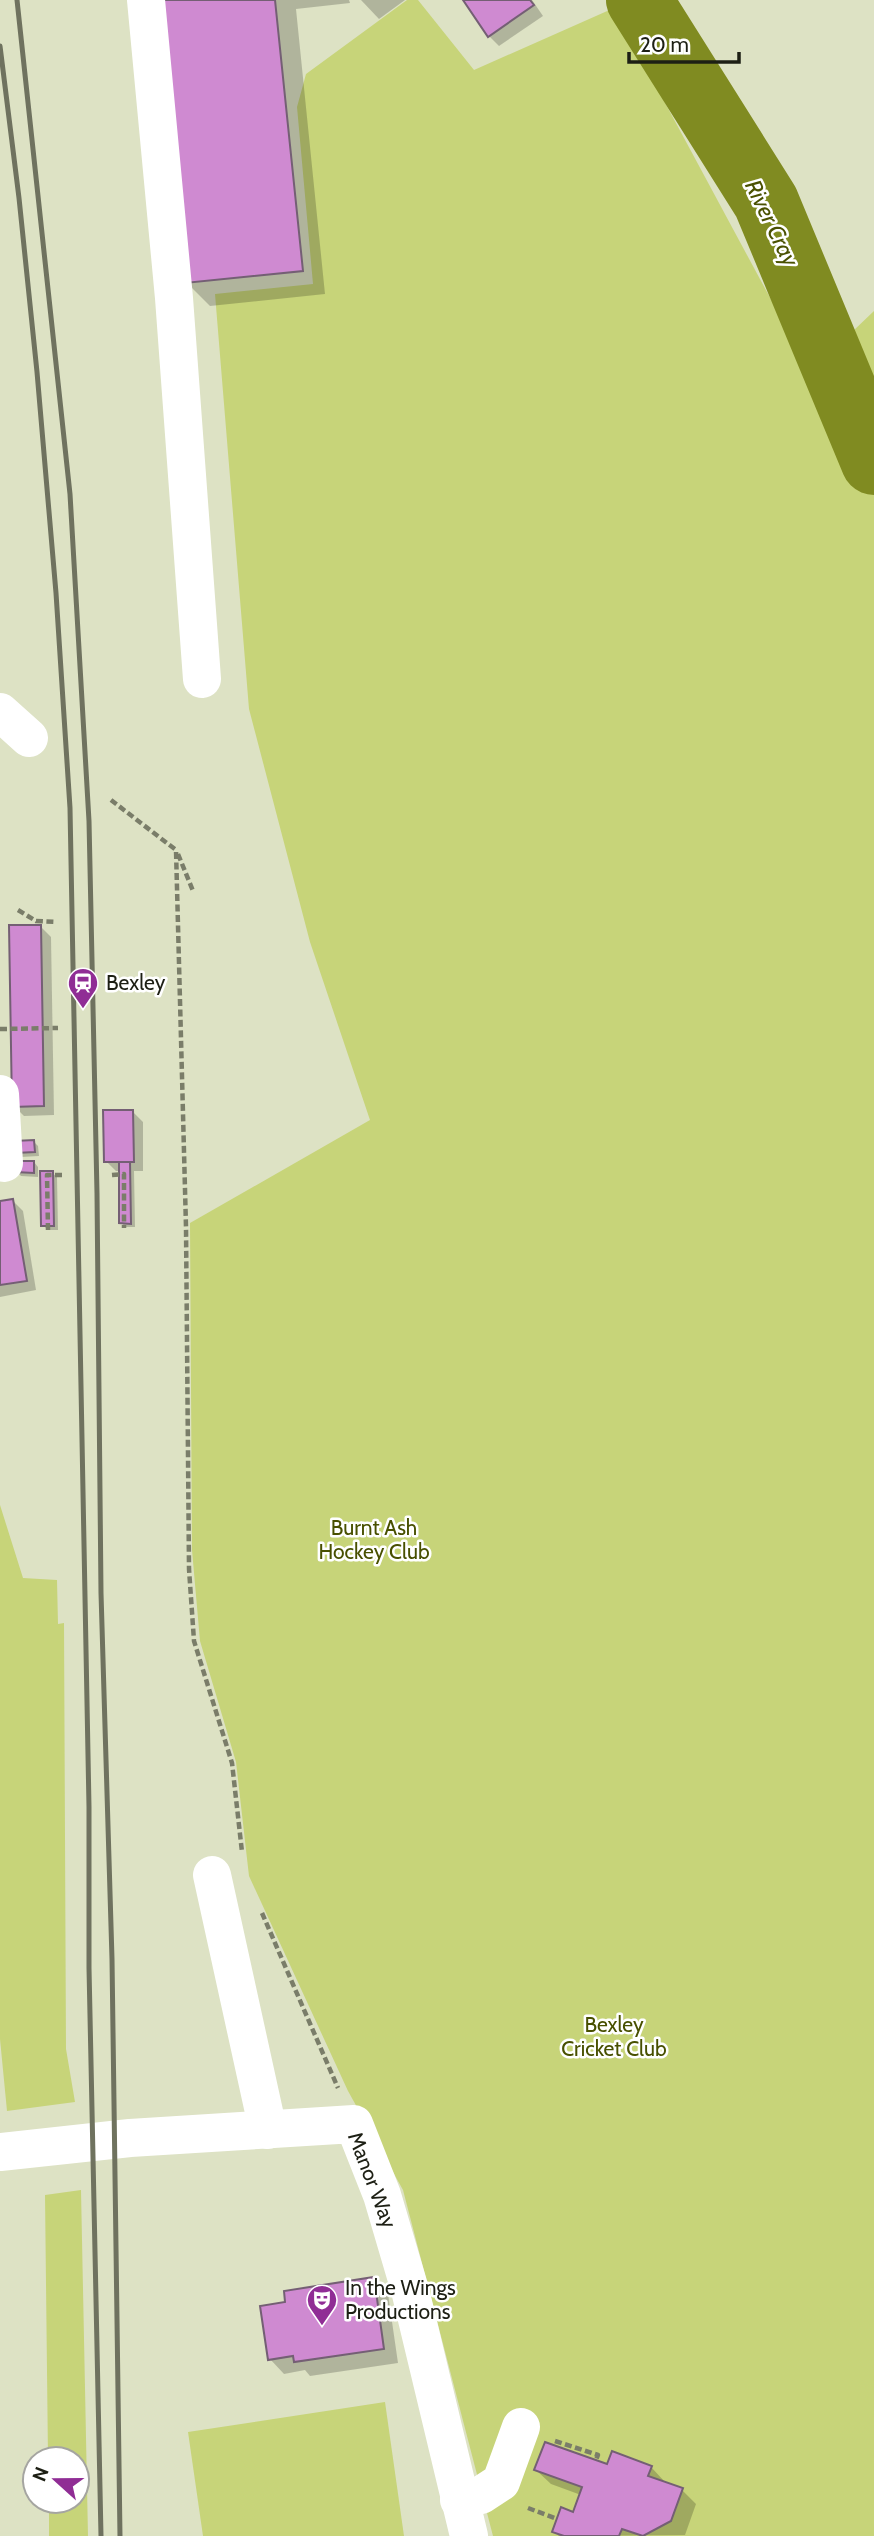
<svg xmlns="http://www.w3.org/2000/svg" width="874" height="2536" font-family="Cabin,sans-serif">
<style>
.green{fill:#c7d479}
.shadow{fill:#0003}
.lines{fill:none;stroke-linecap:round;stroke-linejoin:round}
.river{stroke:#808b21;stroke-width:66}
.building{fill:#cf8ad1;stroke:#745f74;stroke-width:2}
.path{stroke:#7a7d69;stroke-width:4.5;stroke-dasharray:7 3.5;stroke-linecap:butt}
.minor{stroke:#fff;stroke-width:38}
.rail{stroke:#6f725f;stroke-width:5}
.labels{text-anchor:middle;stroke-width:5;stroke-linejoin:round;paint-order:stroke}
.poi-label{font-size:21px;fill:#1d1f14;stroke:#fff;text-anchor:start}
.park-label{font-size:21px;fill:#485000;stroke:#fff}
.street-label{font-size:21px;fill:#1d1f14;stroke:#fff}
.water-label{font-size:23px;font-style:italic;fill:#4a5101;stroke:#fff}
</style>
<rect width="100%" height="100%" fill="#dde2c4"/>
<g class="green">
<path d="M407,0H418L474,70L614,8L810,372L874,311V2536H493L403,2190L348,2091L249,1876L236,1762L200,1641L192,1550L190,1223L370,1120L310,942L249,709L215,294L313,284L297,107L306,74Z"/>
<path d="M0,1505L23,1578L57,1580L58,1624L64,1623L66,2049L75,2102L7,2111L0,2039Z"/>
<path d="M81,2190L88,2536H49V2501H77V2459H48L45,2195Z"/>
<path d="M385,2402L404,2536H203L188,2432Z"/>
</g>
<g class="shadow">
<path d="M158,0H349L350,3L296,9L325,294L210,306L187,283Z"/>
<path d="M361,0H405L379,19Z"/>
<path d="M465,0H532L543,16L499,46L489,36Z"/>
<path d="M41,927L51,937L54,1115L24,1116L14,1106Z"/>
<path d="M133,1112L143,1122V1171H134L135,1227H126L121,1223V1171H116L106,1161Z"/>
<path d="M34,1142L38,1146L39,1156L21,1157L17,1153Z"/>
<path d="M34,1162L38,1167V1177L21,1176L17,1172Z"/>
<path d="M52,1173L57,1177L58,1230H48L43,1225Z"/>
<path d="M13,1201L23,1211L36,1290L0,1297V1203Z"/>
<path d="M373,2279L388,2294L398,2363L310,2376L305,2370L284,2374L270,2359L287,2303Z"/>
<path d="M608,2466L651,2467L665,2482L664,2484L682,2490L696,2504L685,2535L559,2536L554,2531L574,2514L581,2495L551,2484L536,2470Z"/>
</g>
<g class="lines">
<path class="river" d="M639,0L766,202L874,462"/>
</g>
<g class="building">
<path d="M157,0H275L303,271L185,283Z"/>
<path d="M463,0H530L534,5L488,37Z"/>
<path d="M9,925H41L44,1106L12,1107Z"/>
<path d="M103,1110H133L134,1162H104Z"/>
<path d="M34,1140L35,1152L15,1153L14,1141Z"/>
<path d="M15,1161H34V1173L15,1172Z"/>
<path d="M119,1162H130L131,1224L119,1223Z"/>
<path d="M40,1171H53L54,1226H41Z"/>
<path d="M13,1199L27,1281L0,1285V1201Z"/>
<path d="M374,2277L384,2349L294,2362L293,2356L268,2360L260,2306L285,2302L284,2291Z"/>
<path d="M545,2442L607,2464L612,2451L652,2466L648,2476L683,2488L671,2521L643,2536L622,2529L619,2536H564L552,2532L561,2507L573,2512L582,2487L534,2470Z"/>
</g>
<g class="lines">
<g class="path">
<path d="M111,800L176,850L186,1227L189,1569L194,1641L232,1763L242,1852"/>
<path d="M178,854L193,891"/>
<path d="M18,910L36,921L56,922"/>
<path d="M0,1029L58,1028"/>
<path d="M112,1175L124,1174V1228"/>
<path d="M48,1230L47,1175H62"/>
<path d="M262,1913L338,2088"/>
<path d="M555,2441L598,2455L596,2460"/>
<path d="M528,2508L557,2519"/>
</g>
<g class="minor">
<path d="M146,0L174,298L202,679"/>
<path d="M0,712L29,738"/>
<path d="M0,1094L4,1163"/>
<path d="M212,1875L268,2130"/>
<path d="M0,2152L130,2138L354,2124L382,2195L410,2290L469,2536"/>
<path d="M459,2500L481,2495L501,2482L521,2427"/>
</g>
<g class="rail">
<path d="M17,0L70,494L89,821L97,1193L101,1593L112,1959L120,2536"/>
<path d="M0,46L19,198L37,372L56,593L70,808L89,1807V1968L101,2536"/>
</g>
</g>
<defs>
<g id="station-pin" transform="scale(1.575)"><path d="M0 17L-7.5 6A9.5 9.5 0 1 1 7.5 6Z" fill="#902d95" stroke="#fff"/><path d="M-3-6H3Q5-6 5-4V2Q5 4 3 4L4.5 6H3L1.5 4h-3L-3 6H-4.5L-3 4Q-5 4-5 2V-4Q-5-6-3-6ZM-3.5-4v3h7v-3ZM-3.5 1v1.5H-2V1ZM2 1v1.5H3.5V1Z" fill="#fff"/></g>
<g id="theatre-pin" transform="scale(1.575)"><path d="M0 17L-7.5 6A9.5 9.5 0 1 1 7.5 6Z" fill="#902d95" stroke="#fff"/><path d="M-5-5.5Q0-4 5-5.5V0Q5 5 0 6Q-5 5-5 0ZM-3.3-2.5H-1v1.5H-3.3ZM1-2.5H3.3v1.5H1ZM-2.8 1Q0 5.5 2.8 1Z" fill="#fff"/></g>
</defs>
<g fill-rule="evenodd">
<use href="#station-pin" x="83" y="983"/>
<use href="#theatre-pin" x="322" y="2300"/>
</g>
<g class="labels">
<g class="poi-label">
<text x="106" y="990">Bexley</text>
<text x="345" y="2295">In the Wings<tspan x="345" dy="24">Productions</tspan></text>
</g>
<g class="park-label">
<text x="374" y="1535">Burnt Ash<tspan x="374" dy="24">Hockey Club</tspan></text>
<text x="614" y="2032">Bexley<tspan x="614" dy="24">Cricket Club</tspan></text>
</g>
<g class="street-label">
<text transform="translate(372 2180) rotate(69)" y="7">Manor Way</text>
</g>
<g class="water-label">
<text transform="translate(772 223) rotate(64)" y="8">River Cray</text>
</g>
</g>
<g transform="translate(56 2480) rotate(291)"><circle r="33" fill="#ffffff" stroke="#a5a5a1" stroke-width="2"/>
<path d="M0-5L12 26L0 18L-12 26Z" fill="#902d95"/>
<text y="-10" font-size="19" font-weight="bold" text-anchor="middle" fill="#1d1f14">N</text>
</g>
<path d="M629 52v10h110v-10" fill="none" stroke="#1d1f14" stroke-width="3.5"/>
<text x="640" y="52" font-size="21" fill="#1d1f14" stroke="#ffffff" stroke-width="5" paint-order="stroke">20 m</text>
</svg>
